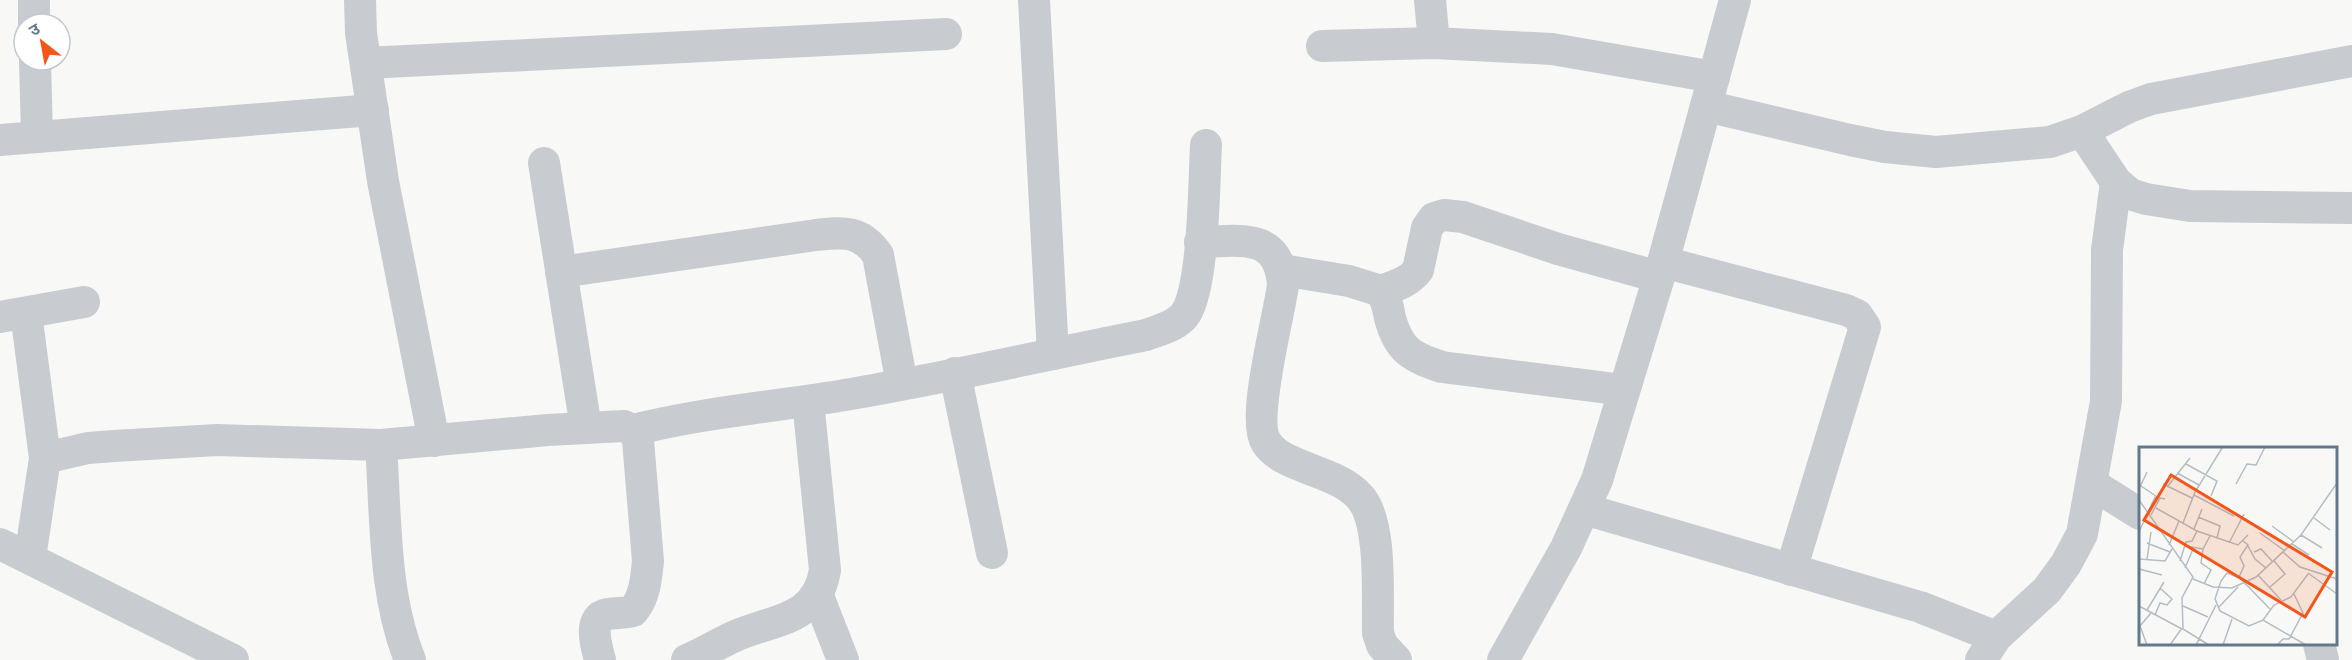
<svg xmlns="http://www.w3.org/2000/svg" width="2352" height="660" font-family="Mulish,'Noto Sans Devanagari',sans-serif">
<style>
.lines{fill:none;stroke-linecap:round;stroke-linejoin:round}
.street{stroke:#c8ccd0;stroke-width:32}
.inset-road{fill:none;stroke:#b4bdc4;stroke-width:1.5}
.view{fill:#f4551a;fill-opacity:0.15;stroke:#f4551a;stroke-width:3}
.inset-edge{fill:none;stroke:#65788a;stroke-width:3}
</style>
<rect width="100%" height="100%" fill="#f8f9f6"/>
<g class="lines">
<g class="street">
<path d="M360,0L361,33L383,181L434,441"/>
<path d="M1034,0L1053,354"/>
<path d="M1430,0L1434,43"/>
<path d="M34,24V0"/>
<path d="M1322,46L1434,43L1552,49L1714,77"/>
<path d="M35,60L37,137"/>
<path d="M366,63L946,34"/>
<path d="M1706,106L1850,140L1885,147L1936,152L2050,142L2082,131L2129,107L2151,99L2352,61"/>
<path d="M2082,131L2116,182L2130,194L2146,199L2190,206L2352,208"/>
<path d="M0,140L373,110"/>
<path d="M544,163L586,428"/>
<path d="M1200,242C1241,241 1279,232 1283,285C1279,317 1251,418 1266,442C1276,458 1296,463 1312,470C1328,476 1347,483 1359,496C1383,520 1377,599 1378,633L1382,645L1396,660"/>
<path d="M1663,262L1846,310L1857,315L1865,327L1791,570"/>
<path d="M1282,270L1349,281L1381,291C1387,300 1388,308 1390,318C1399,351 1412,357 1442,367L1624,390"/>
<path d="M561,272L816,235C844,232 861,230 878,255L902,384"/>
<path d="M1381,291C1395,286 1409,282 1418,270L1427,228L1434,218L1444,215L1463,217L1558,249L1659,277"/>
<path d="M26,313L45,458L30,558"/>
<path d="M0,317L84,302"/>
<path d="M955,373L992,553"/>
<path d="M633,430C700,413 770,407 839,396C942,379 1044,355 1146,335C1159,330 1178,326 1186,313C1204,284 1204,182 1206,145"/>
<path d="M381,445C386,516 383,593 410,660"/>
<path d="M45,458L88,448L114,446L217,440L381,445L548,430L624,426L633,430L638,440L648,561C646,579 645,597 633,611C623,614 613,612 604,615C588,621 597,648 600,660"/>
<path d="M2092,484L2140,514"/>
<path d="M1584,509L1920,607L1996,637"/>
<path d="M0,544L233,660"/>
<path d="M818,596L843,660"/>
<path d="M2319,644L2323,660"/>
<path d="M687,660C703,653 718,644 733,637C772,619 817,622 825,570L808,401"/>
<path d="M1503,660L1566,548L1597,480L1659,277L1735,0"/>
<path d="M1981,660L1996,637L2047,590L2066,564L2082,534L2106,401L2107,250L2116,182"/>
</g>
</g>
<g transform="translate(2139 447)">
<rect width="198" height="198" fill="#f8f9f6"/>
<path class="inset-road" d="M47,17L78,34L72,49M38,26L60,38M24,37L53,51M97,37L108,17L117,18L126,0M2,39L17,49M29,39L51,11M0,42L8,25M55,48L95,69M0,53L54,130L43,151L44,182L70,198M17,61L58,84L53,94L47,95L41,114M12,68L21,51M59,70L81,79L78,91M175,71L191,83M44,76L56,45L83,1M133,79L155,95M55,82L63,62M58,84L99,98L109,88M0,85L16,50L26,52M121,86L146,104M162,88L183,101M104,94L109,98L101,110L105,119L100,130L131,162M8,96L31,105M90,96L105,67M153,97L170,108M30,98L40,74M46,99L64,102L71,89M109,99L116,112L127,121M64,102L62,116L72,123L65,137M115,105L122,102L134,115M144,105L161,120L198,132M0,112L26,114L33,102M8,112L12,85M46,121L54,102M0,122L23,128M169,126L198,147M119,128L142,153M101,131L88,126L82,134L76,152L81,164L110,179L124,173L167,198M54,132L74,140L93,141L117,130L162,88L198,36M131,140L146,127L135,114M0,159L43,182M44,159L69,170M79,161L99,140M8,163L25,135M16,168L21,156L28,158L33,152L21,141M124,173L135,158L152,150L169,127M8,198L1,179L12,166M31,198L43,181M57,198L77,158M84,198L93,172M138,198L144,192H150L164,166L155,147"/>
<path class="view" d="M32,28L193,125L166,170L5,73Z"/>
<rect width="198" height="198" class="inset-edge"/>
</g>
<g transform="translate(42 42) rotate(329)"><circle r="28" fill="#ffffff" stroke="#c1c9d0" stroke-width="1.5"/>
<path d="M0-4.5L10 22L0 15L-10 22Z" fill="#f4551a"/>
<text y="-9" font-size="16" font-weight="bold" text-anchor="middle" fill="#65788a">उ</text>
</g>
</svg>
